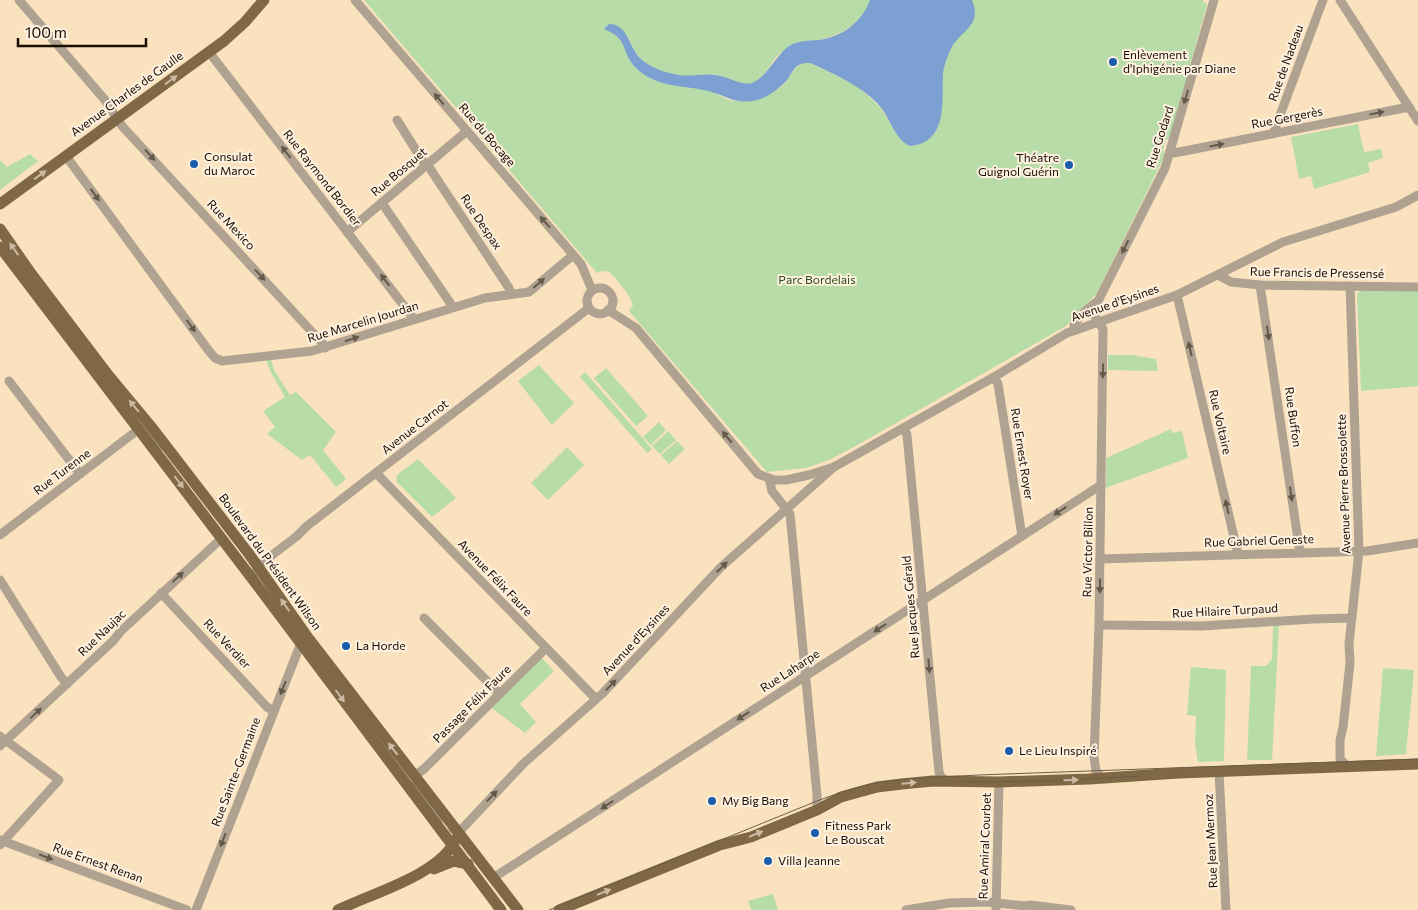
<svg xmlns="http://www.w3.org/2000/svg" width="1418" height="910" font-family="Commissioner,sans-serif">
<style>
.green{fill:#b8dca8}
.water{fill:#7ba0d1}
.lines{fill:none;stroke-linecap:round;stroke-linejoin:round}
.minor{stroke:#afa290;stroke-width:9}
.major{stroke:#806847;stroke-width:11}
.tram{stroke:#6c5c48;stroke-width:1}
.oneway{fill:#ccbaa3}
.oneway2{fill:#645848}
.poi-dot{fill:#1a5cac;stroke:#fef1e0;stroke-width:2}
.labels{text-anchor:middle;stroke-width:4;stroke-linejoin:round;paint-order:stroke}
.poi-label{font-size:12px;fill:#180d01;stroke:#fef1e0;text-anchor:start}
.street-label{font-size:12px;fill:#180d01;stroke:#fef1e0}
.park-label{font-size:12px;fill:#284a14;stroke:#fef1e0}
</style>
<rect width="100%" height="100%" fill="#fbe2bf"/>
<g class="green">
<path d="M364,0H870C858,32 834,36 804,44C798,45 791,46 786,49C772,56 768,75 755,82C744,87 729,78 718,75C708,73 698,76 688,77C674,77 645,66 637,54C633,48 630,40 626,34L613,33C626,42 627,60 638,70C660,89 686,84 710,91C718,94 728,101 735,101C742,101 769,92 776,90C790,83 791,62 810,63L852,83L864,92L881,108L894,130L925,141L934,134L942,107L943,74L945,61L974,4L972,0H1203V2L1207,4L1170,138L1166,140L1163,151L1165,155L1097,293L1066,326L854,447L829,460L806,468L767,472L629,311L633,305C631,297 616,277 609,272C605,270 601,271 597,273Z"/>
<path d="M1358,124L1364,152L1381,149L1383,158L1368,163L1370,172L1314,189L1311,176L1299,179L1291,137Z"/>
<path d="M30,154L38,161L0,190V160L7,167Z"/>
<path d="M1362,289L1418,290V386L1361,391L1357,294Z"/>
<path d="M1108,355H1132L1156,359L1158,371L1108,370Z"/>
<path d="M271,359L274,370L290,395L296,392L336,432L323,450L346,479L336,487L310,455L302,460L267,434L275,427L263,411L285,397L270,371L266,360Z"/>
<path d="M539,365L574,403L552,425L518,381Z"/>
<path d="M606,368L648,416L642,421L635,412L642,421L636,426L594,378Z"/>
<path d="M585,372L652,449L647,453L580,377Z"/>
<path d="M659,422L666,430L651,445L643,437Z"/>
<path d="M1171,429L1172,433L1182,431L1188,458L1106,488V458Z"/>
<path d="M668,431L676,440L660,454L652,446Z"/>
<path d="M677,441L685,449L669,464L661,455Z"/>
<path d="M567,447L584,465L548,500L531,483Z"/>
<path d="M418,459L456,498L432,517L396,481L397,475Z"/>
<path d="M1253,624H1279L1272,760H1247L1251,666H1266L1272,659L1273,626L1253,628Z"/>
<path d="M541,657L554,671L520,704L536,722L525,733L489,706Z"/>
<path d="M1191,667L1226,670L1224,761L1198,762L1195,744L1196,716L1187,715Z"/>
<path d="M1383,668L1414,670L1406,754L1376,756Z"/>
<path d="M773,894L778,910H751L748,901Z"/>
</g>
<path class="water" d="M870,0H972C983,27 960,30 951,49C947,57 944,65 943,74C942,101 948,143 910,146C893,138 890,116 877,103C858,84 834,74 810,63C806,63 803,63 799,65C793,68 791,75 787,80C778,90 766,99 752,101C735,104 724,95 708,91C684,85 657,88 637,69C620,53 630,39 604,29L609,24C628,24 629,47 640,58C648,66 663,72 674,74C688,78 701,73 715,75C727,76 741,86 752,83C766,78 776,55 789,46C799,40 808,41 819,40C843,36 861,23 870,0Z"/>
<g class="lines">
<g class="minor">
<path d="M19,0L105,100L122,126L324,345L325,348"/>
<path d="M355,0L581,264L592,290"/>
<path d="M1340,0L1418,121"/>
<path d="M209,52L414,319"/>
<path d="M397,120L426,166"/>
<path d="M1273,134L1323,0"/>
<path d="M1170,152L1174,153L1404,108H1410"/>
<path d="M66,156L209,351L215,358L222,361L312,351L485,298L529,292L573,255"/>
<path d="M427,164L509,288L511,294"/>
<path d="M382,203L453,307"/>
<path d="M347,232L467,131"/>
<path d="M1218,275L1231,282L1260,285L1418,287"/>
<path d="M1260,285L1300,553"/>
<circle cx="600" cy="301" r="13"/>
<path d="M1177,295L1238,554"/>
<path d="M608,310L636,328L758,474L774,480H786L809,475L834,467L994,377L1067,333L1177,295L1283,242L1396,207L1418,195"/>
<path d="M1076,330L1074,325L1081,315L1095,303"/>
<path d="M994,377L998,384L1022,536"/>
<path d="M9,381L80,474"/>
<path d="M904,428L907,435L939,772L941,777L947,781"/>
<path d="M376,473L596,699"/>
<path d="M769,478L772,491L790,514L817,795V810"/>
<path d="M0,535L139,429L154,439L161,446"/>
<path d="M1100,559L1367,551L1418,543"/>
<path d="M253,579L258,566L297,536L307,526L589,308"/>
<path d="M0,580L61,677L67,684"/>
<path d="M161,593L267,707L274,711"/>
<path d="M424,618L499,693"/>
<path d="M1099,625L1202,626L1313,619L1352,618"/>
<path d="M0,736L59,780L0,845"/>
<path d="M0,746L113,641L121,631L222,538"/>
<path d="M1347,766L1340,759V740L1343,727L1350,663L1349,644L1359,551L1350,286"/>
<path d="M1219,771L1226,910"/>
<path d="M414,776L424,769L546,648"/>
<path d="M1103,779L1096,771L1094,757L1099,625L1103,329L1094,315L1093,311L1165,168L1214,0"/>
<path d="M413,786L440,818"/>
<path d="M453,829L459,832L524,763L603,693L721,567L834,467"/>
<path d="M0,840L187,910"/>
<path d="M493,878L1101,485"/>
<path d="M196,910L301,643"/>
<path d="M906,910L949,903L987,902L1025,906L1030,905L1071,910"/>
<path d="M996,910L999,782"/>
</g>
<g class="major">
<path d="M0,204L224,41L245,22L264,0"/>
<path d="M0,229L30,272L109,376L153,429L249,554L306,635L518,910"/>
<path d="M0,247L260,589L501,910"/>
<path d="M434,869L454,861L468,864"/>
<path d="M338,910C372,893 440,875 456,839"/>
<path d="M559,910L720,845L751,837L817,810L841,797L877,787L902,784L933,781L999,782L1089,779L1179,773L1418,764"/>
</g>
<g class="tram">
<path d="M963,782L1049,781L1141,776"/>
<path d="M549,910L817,801C836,794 855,787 876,783C909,777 945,777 979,775L1418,759"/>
</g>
</g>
<defs><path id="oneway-solid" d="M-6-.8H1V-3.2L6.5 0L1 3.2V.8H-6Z" transform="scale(1.25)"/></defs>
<g class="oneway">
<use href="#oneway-solid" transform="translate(171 80) rotate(-36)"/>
<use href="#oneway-solid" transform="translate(40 175) rotate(-36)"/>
<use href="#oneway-solid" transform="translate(14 249) rotate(-125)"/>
<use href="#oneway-solid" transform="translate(134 406) rotate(-130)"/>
<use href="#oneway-solid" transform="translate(179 482) rotate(53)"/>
<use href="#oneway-solid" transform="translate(285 605) rotate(-125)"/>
<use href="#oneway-solid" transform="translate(340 696) rotate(53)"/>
<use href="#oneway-solid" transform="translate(393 749) rotate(-128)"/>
<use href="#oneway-solid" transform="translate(1071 780) rotate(-2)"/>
<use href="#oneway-solid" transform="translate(909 783) rotate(-5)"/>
<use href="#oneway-solid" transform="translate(756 834) rotate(-22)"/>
<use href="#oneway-solid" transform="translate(604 892) rotate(-22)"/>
</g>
<g class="oneway2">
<use href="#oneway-solid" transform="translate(1186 97) rotate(107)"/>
<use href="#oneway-solid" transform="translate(439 99) rotate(-131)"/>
<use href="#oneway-solid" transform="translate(1377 113) rotate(-11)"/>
<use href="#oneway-solid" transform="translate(1217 145) rotate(-11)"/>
<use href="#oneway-solid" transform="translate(286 152) rotate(-128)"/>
<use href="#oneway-solid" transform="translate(150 155) rotate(47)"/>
<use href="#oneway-solid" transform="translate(95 195) rotate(54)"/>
<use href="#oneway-solid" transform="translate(545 222) rotate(-131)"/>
<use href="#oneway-solid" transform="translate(1125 247) rotate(117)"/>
<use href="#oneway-solid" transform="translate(260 275) rotate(47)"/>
<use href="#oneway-solid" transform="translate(385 280) rotate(-128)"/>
<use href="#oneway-solid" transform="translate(539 283) rotate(-41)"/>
<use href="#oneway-solid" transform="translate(191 326) rotate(54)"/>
<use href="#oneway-solid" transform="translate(1268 333) rotate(82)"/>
<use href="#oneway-solid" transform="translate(352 339) rotate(-18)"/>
<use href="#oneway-solid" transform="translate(1190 349) rotate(-103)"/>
<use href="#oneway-solid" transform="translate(1103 371) rotate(91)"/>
<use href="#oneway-solid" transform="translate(727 437) rotate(-130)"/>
<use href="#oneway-solid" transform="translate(1291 494) rotate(82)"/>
<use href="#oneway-solid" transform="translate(1227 507) rotate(-103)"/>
<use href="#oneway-solid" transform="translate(1060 511) rotate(147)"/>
<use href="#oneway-solid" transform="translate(722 567) rotate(-44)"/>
<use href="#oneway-solid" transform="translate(178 577) rotate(-43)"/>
<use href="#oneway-solid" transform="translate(1100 586) rotate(91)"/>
<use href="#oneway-solid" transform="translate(880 628) rotate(147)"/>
<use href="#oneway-solid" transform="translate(929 666) rotate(85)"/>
<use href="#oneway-solid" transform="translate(611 685) rotate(-46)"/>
<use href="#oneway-solid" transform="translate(283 688) rotate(112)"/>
<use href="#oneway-solid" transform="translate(36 713) rotate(-43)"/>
<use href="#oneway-solid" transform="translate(743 716) rotate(147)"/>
<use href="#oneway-solid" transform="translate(492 796) rotate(-46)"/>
<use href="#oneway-solid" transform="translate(607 805) rotate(147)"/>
<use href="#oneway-solid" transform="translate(223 840) rotate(111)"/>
<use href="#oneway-solid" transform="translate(46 857) rotate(21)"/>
</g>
<g class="poi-dot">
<circle cx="1113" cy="62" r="5"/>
<circle cx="194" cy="164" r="5"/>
<circle cx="1069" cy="165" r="5"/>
<circle cx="346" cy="646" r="5"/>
<circle cx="1009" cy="751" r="5"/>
<circle cx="712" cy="801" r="5"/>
<circle cx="815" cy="833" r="5"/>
<circle cx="768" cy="861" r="5"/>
</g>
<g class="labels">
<g class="poi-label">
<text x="1123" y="59">Enlèvement<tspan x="1123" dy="14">d'Iphigénie par Diane</tspan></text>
<text x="204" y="161">Consulat<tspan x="204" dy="14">du Maroc</tspan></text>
<text x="1059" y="162" text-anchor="end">Théatre<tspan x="1059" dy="14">Guignol Guérin</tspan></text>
<text x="356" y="650">La Horde</text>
<text x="1019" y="755">Le Lieu Inspiré</text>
<text x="722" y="805">My Big Bang</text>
<text x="825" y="830">Fitness Park<tspan x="825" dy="14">Le Bouscat</tspan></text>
<text x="778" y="865">Villa Jeanne</text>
</g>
<g class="street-label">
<text transform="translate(1286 63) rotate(-70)" y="4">Rue de Nadeau</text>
<text transform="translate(127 94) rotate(-36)" y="4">Avenue Charles de Gaulle</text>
<text transform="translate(1287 118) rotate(-11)" y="4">Rue Gergerès</text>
<text transform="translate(487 135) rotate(49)" y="4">Rue du Bocage</text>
<text transform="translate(1160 137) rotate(-72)" y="4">Rue Godard</text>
<text transform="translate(399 172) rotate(-40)" y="4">Rue Bosquet</text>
<text transform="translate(322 178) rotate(52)" y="4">Rue Raymond Bordier</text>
<text transform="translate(481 222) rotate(56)" y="4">Rue Despax</text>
<text transform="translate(231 225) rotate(47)" y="4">Rue Mexico</text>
<text transform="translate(1317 273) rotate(1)" y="4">Rue Francis de Pressensé</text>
<text transform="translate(1115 303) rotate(-19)" y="4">Avenue d'Eysines</text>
<text transform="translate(363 322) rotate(-17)" y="4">Rue Marcelin Jourdan</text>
<text transform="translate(1293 417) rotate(82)" y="4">Rue Buffon</text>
<text transform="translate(1220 422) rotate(77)" y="4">Rue Voltaire</text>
<text transform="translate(415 427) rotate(-38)" y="4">Avenue Carnot</text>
<text transform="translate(1022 454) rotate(81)" y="4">Rue Ernest Royer</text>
<text transform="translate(62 472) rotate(-37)" y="4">Rue Turenne</text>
<text transform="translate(1344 484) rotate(-92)" y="4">Avenue Pierre Brossolette</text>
<text transform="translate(1259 541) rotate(-2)" y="4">Rue Gabriel Geneste</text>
<text transform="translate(1088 552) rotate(-89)" y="4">Rue Victor Billon</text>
<text transform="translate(270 562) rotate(54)" y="4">Boulevard du Président Wilson</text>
<text transform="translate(495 578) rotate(46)" y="4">Avenue Félix Faure</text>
<text transform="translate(911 607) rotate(-95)" y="4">Rue Jacques Gérald</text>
<text transform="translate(1225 611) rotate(-3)" y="4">Rue Hilaire Turpaud</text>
<text transform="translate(102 633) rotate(-44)" y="4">Rue Naujac</text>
<text transform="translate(636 640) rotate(-47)" y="4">Avenue d'Eysines</text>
<text transform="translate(227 644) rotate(47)" y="4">Rue Verdier</text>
<text transform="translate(790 671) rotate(-33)" y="4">Rue Laharpe</text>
<text transform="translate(472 704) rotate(-45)" y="4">Passage Félix Faure</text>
<text transform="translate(236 772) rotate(-69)" y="4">Rue Sainte-Germaine</text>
<text transform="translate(1211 841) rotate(-93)" y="4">Rue Jean Mermoz</text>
<text transform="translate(985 846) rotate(-88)" y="4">Rue Amiral Courbet</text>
<text transform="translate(98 863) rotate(20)" y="4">Rue Ernest Renan</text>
</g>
<g class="park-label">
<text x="817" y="284">Parc Bordelais</text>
</g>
</g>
<path d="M18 38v8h128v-8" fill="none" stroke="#180d01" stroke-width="2.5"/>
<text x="25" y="38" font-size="15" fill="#180d01" stroke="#fef1e0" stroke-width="4" paint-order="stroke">100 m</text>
</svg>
